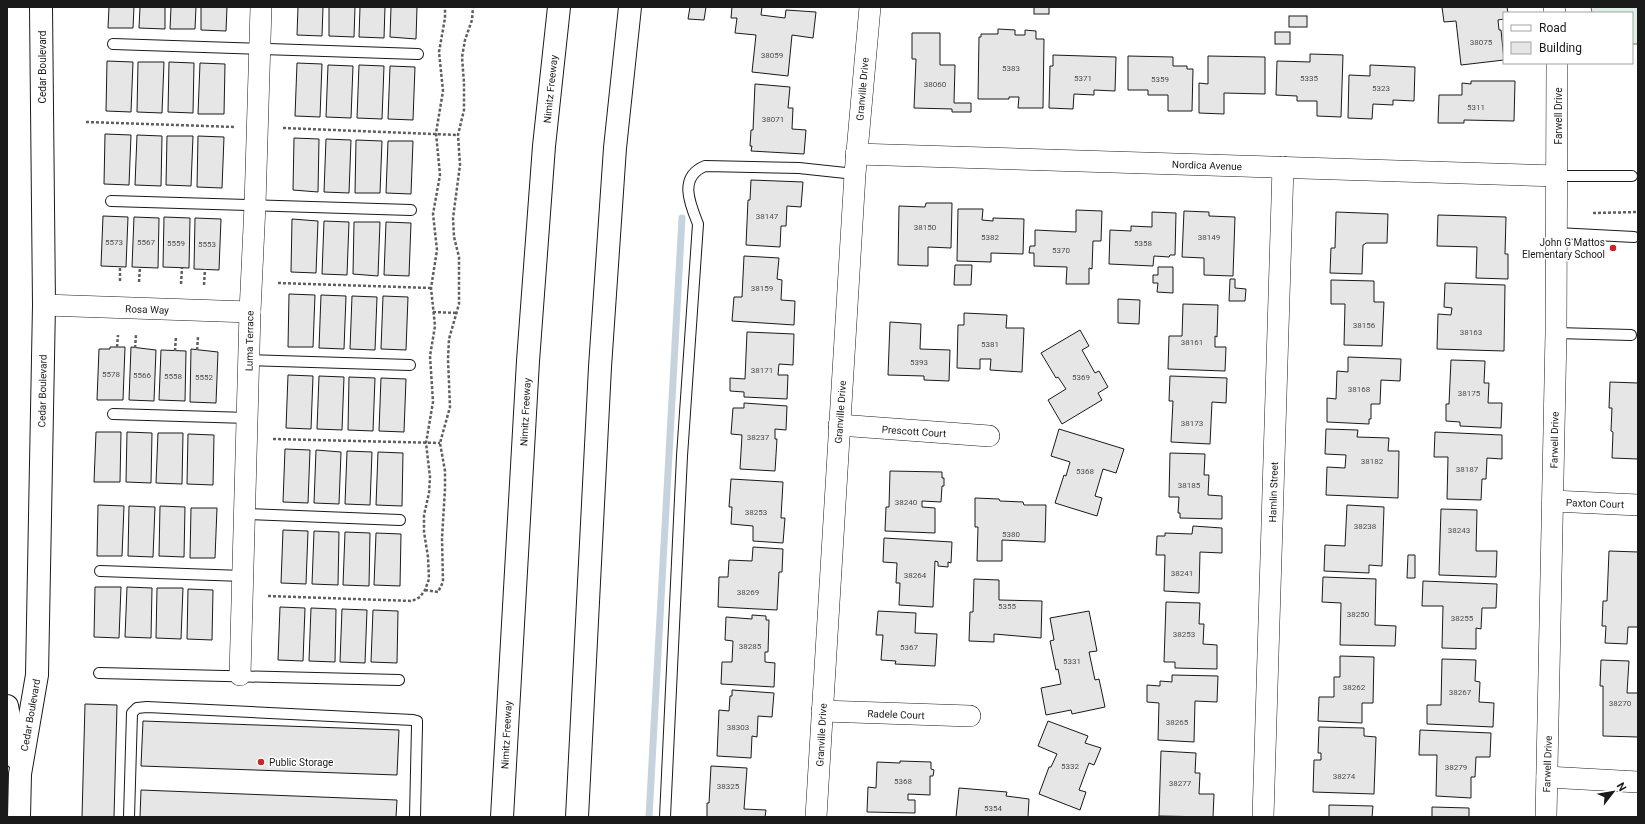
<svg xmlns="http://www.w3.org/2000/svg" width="1645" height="824" font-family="Roboto,sans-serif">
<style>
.green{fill:#e0efe3;stroke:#6a6a6a}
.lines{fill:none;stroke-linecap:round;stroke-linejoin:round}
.stream{stroke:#c6d2dc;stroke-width:7}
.building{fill:#e6e6e6;stroke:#1a1a1a}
.service-casing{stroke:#1a1a1a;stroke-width:12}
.minor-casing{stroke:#1a1a1a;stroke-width:22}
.secondary-casing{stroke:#1a1a1a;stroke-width:24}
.motorway-casing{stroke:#1a1a1a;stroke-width:24}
.path{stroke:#5f5f5f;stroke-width:2.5;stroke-dasharray:3 2;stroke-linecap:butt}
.service{stroke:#fff;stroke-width:10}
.minor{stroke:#fff;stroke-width:21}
.secondary{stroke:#fff;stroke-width:22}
.motorway{stroke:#fff;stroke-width:22}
.poi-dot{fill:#c62828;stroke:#fff;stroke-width:1.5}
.labels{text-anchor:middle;stroke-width:3;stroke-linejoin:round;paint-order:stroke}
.number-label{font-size:8px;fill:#4d4d4d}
.street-label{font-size:10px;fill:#1a1a1a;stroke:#fff}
.poi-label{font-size:10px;fill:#1a1a1a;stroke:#fff;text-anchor:end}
</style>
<rect width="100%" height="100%" fill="#fff"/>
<path class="green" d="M1591,7H1638V44H1632V13H1592Z"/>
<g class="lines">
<path class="stream" d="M649,817L682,218"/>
</g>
<g class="building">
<path d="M109,7H134L133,28H108Z"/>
<path d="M140,7H165V29L139,28Z"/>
<path d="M171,7H196L195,29H170Z"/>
<path d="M201,7H227L226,31L201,30Z"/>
<path d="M298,7H323L322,36L297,35Z"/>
<path d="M329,7H355L354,37L329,36Z"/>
<path d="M360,7H385L384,38L359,37Z"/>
<path d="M391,7H417L416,39L390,37Z"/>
<path d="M690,7H706L704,20L688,19Z"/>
<path d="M732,7H762L761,15L785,18L786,10L816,12L813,38L792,35L788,76L752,72L756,35L735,33L737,18H731Z"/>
<rect x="1034" y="7" width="15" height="7"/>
<path d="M1442,7H1507L1508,13H1504V19L1498,20L1499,30H1501L1504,60L1461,65L1456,21L1444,22Z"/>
<rect x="1289" y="16" width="18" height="11"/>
<path d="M998,29L1015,30V35H1025V30L1036,31V39H1044L1043,108H1018L1019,97H1009V99H978L979,37H981V34H998Z"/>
<rect x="1275" y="32" width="15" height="12"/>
<path d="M912,33H940V65H955L954,103H971V112H952V109L914,108L916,59H912Z"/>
<path d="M1310,54L1343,55L1341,117L1317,116V101H1297V96L1276,95L1277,61L1310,62Z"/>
<path d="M1053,55L1116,57L1115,91L1094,90V95L1074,94L1073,109L1049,108L1050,66H1053Z"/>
<path d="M1128,56L1173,57V66H1187V69H1193L1192,111H1168V95H1148V90H1128Z"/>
<path d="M1208,56L1265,57V94L1224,93V114L1199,113V83L1208,84Z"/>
<path d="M107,61L133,62L131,112L106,111Z"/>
<path d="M138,62H164L162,113L137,112Z"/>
<path d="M169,62L194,63L193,113L168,112Z"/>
<path d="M200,63L225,64L224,114H198Z"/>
<path d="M297,63L322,64L320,117L295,116Z"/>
<path d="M328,65L353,66L351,118L326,117Z"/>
<path d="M359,65L384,66L382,119L357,118Z"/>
<path d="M1370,65L1415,67L1414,101L1393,100V105L1373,104L1372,119L1348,118L1349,75L1370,76Z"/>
<path d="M390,66L415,67L413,120L388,119Z"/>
<path d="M1471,81H1515L1514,121L1464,120V123H1438L1439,95H1462V83L1471,84Z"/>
<path d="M755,84L790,87L788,108H793L792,129L806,130L804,154L751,151L752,146H750L751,130H753Z"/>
<path d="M105,134L131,135L129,185L104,184Z"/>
<path d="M137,135L162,136L161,186L135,185Z"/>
<path d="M167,136H193L191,186L166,185Z"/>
<path d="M198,136L224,137L222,188L197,187Z"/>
<path d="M294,138L319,139L318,192L293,190Z"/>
<path d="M326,139L351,140L349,193L324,192Z"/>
<path d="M356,140L382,141L380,193H355Z"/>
<path d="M388,141H413L411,194L386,193Z"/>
<path d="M751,180L803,182L801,207L787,206L786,226H781L780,247L746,245L748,200H750Z"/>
<path d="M926,203H952L951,248L928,247V266L898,265L899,206L925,207Z"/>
<path d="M958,209H983L982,220L993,221V218L1024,219L1023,254L991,253V262L957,261Z"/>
<path d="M1076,210L1102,211L1101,241H1093L1092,269L1089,268V284H1066L1067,267L1034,266V253H1029L1030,246H1035V230L1076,232Z"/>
<path d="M1184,211L1209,212V216L1235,217L1233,276L1204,275V258L1182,257Z"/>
<path d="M1152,212L1176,213L1175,255H1170L1169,257L1154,256L1153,266L1109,264L1110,230L1131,231V226L1152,227Z"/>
<path d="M1336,212L1388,214L1387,243H1366L1365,244L1363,245L1362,274L1330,273L1331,248H1335Z"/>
<path d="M1438,215L1506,217L1505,254H1508V279L1476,278L1477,247L1437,246Z"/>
<path d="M103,216L128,217L126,267L101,266Z"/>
<path d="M134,217L159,218L158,268L132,267Z"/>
<path d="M164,217L190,218L189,268L163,267Z"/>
<path d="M195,218L221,219L219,270L194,269Z"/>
<path d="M292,219L318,221L316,273L291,272Z"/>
<path d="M324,221L349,222L347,275L322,274Z"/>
<path d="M354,222H380L378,276L353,274Z"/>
<path d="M386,222L411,223L409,276L384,275Z"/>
<path d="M744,256L779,258L777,279L782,280L781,300L795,301L794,325L732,321L734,297H742Z"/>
<path d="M955,265H972L971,285H954Z"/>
<path d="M1158,267H1173V293L1157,292L1158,283H1153V275H1158Z"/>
<path d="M1230,279H1235V288L1246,289L1245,301H1229Z"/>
<path d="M1331,280L1374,281V302H1384L1382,346L1344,345L1345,304H1331Z"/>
<path d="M1445,283L1505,285L1504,351L1437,349L1438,314L1451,315L1452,308L1444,307Z"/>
<path d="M289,294L315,295L313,347H288Z"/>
<path d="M321,295L346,296L344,349L319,348Z"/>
<path d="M352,296L377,297L375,350L350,349Z"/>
<path d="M383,296L408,297L406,350L381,349Z"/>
<path d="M1118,299L1140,300L1139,324L1118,323Z"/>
<path d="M1183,304L1218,305L1217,337L1215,336V347H1226L1225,371L1168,369L1169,336H1182Z"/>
<path d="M964,313L1007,315L1006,328H1024L1022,372L990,370L991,359H980V369L957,368L958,325H964Z"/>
<path d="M890,322L921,324L920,349L950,350L949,381L924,380V376L888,375Z"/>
<path d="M1080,330L1089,346L1082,350L1095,373L1099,371L1108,387L1098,393L1102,400L1062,424L1048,400L1066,389L1058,377L1056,378L1041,353Z"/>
<path d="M747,332L794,334L793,365L779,364L778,375H788L787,399L744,397V392L730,391V378L745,379Z"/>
<path d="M110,347H125L123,400H97L99,349H110Z"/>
<path d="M131,347L156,350L154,401L129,400Z"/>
<path d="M191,349L218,352L216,403L190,402Z"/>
<path d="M161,350L186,351L185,401L159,400Z"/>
<path d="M1348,357L1401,359L1400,381L1381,380L1380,404H1371V419H1369V424L1327,422V398L1336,399L1337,371L1348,372Z"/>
<path d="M1451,360L1485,361L1484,383H1489L1488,403H1502L1501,428L1460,426V422L1446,421V404H1449Z"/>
<path d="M288,375L313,376L311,429L286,428Z"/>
<path d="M319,376L344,377L342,430L317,429Z"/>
<path d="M1170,376L1227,378L1226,403L1212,402L1210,444L1171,442L1173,401H1169Z"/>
<path d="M349,377L375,378L373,431L348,430Z"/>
<path d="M381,378L406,379L404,432L379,431Z"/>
<path d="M1610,382L1638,383V459L1612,458L1613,432L1611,431L1612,408H1609Z"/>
<path d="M744,403L787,406L786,430L775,429V439H777L775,471L740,469L742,435L731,434L733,408H744Z"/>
<path d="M1059,429L1124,449L1116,473L1103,469L1095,496L1102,498L1097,516L1055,503L1064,475L1066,476L1070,462L1051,456Z"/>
<path d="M1326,429L1358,430L1357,437L1389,438L1388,451H1399L1398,498L1326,495L1327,467L1345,468L1346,455L1325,454Z"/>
<path d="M96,432H121L120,482H94Z"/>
<path d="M127,432L152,433L151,483L126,482Z"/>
<path d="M1435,432L1502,435V459L1487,458L1486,479H1482L1481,500L1447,499L1448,457H1434Z"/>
<path d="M158,433H183L182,484L156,483Z"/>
<path d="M188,434L214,435L213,485L187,484Z"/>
<path d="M285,449L310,450L308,503L283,502Z"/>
<path d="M316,450L341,452L339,504L314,503Z"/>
<path d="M347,451L372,452L370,505L345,504Z"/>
<path d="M378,452L403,453L402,506L376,505Z"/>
<path d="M1170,453L1205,454L1204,475H1209L1208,495L1222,496V519L1180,518V513H1178L1179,497H1169Z"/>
<path d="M890,471L942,472V478H944V486H942L941,502L922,501V507L935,508V533L885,531L886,507H889Z"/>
<path d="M731,479L783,482L781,518H785L783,543L753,541V526L731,524L732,507H729Z"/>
<path d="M975,498L999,499L1000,501L1023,502L1024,505H1046L1045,542L1002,540V561H977L978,527H975Z"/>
<path d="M98,505L124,506L122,556H97Z"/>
<path d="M1347,505L1384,507L1382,566L1369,565V573L1324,571L1325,545L1345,546Z"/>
<path d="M129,506L155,507L153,557L128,556Z"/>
<path d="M160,506L185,507L184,557L159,556Z"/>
<path d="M191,508H217L215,558H190Z"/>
<path d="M1441,509L1477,510L1476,551H1497L1496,577L1439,575Z"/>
<path d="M1193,526L1222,528V553L1200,552L1199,593L1164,591L1165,555H1156L1157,536H1165V533L1192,534Z"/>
<path d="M283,530L308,531L306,584L281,583Z"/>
<path d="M314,531L339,532L338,585L312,584Z"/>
<path d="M345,532L370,533L369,586L343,585Z"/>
<path d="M376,533L401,534L400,586L374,585Z"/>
<path d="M884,538L952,542L951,563L948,562V567L938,566V562L935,561L933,607L899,605L900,583H896L897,563L883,562Z"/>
<path d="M753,547L783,549L782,572H779L777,610L718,607L719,577H728L729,560L752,561Z"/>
<path d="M1609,551L1638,552V627H1628L1627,644L1605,643L1606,626H1602L1603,601H1607Z"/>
<path d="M1408,555H1415V578H1407Z"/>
<path d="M1323,577L1376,579L1375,625L1396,626L1395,646L1340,645L1341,603L1322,602Z"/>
<path d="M974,579L999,580V600L1042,601L1041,638L994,634V642L969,641L970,612H973Z"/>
<path d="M1423,581L1497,584L1496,608H1482L1481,629L1476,628V649L1442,648L1443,606H1422Z"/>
<path d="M95,587H121L119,638L94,637Z"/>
<path d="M127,587L152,588L151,638L125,637Z"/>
<path d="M157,588H183L181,639L156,638Z"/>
<path d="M188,589L213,590L212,640L187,639Z"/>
<path d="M1166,602L1200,603L1199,624H1204L1203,644L1217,645V669L1175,668V662H1164Z"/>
<path d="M280,607L305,608L303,661L278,660Z"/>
<path d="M311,608L336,609L335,662L309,661Z"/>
<path d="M342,609L367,610L365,663L340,662Z"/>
<path d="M373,610L398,611L397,663L371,662Z"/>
<path d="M878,611L916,613L915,633L937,634L935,666L895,664L896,661L881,660L883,635H876Z"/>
<path d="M1089,611L1097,651L1089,652L1095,680L1099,679L1105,707L1072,714L1071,710L1046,715L1041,688L1061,684L1058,669L1056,670L1050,641L1054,640L1050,618Z"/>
<path d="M752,615L766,616V620H769L768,652H765V662L775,663L774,687L721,684L722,662H732L733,641L725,640L726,617L752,619Z"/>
<path d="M1340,656L1374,657L1373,703H1362V723L1318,721L1319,697H1334V677H1340Z"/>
<path d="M1442,659L1476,660L1475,681L1480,682L1479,702L1494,703L1493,727L1427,724V705H1441Z"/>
<path d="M1601,660L1629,661L1627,693H1638V737L1603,736V686H1600Z"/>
<path d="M1172,675L1218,676L1217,702L1195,701L1194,742L1158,740L1159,703L1147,702V685L1160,686V681L1172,682Z"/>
<path d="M732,690L774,693L772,717L758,716L757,737L752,736L751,758L717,756L719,710L729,711L730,696H732Z"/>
<path d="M85,704L117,705L114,817H82Z"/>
<path d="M143,721L399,730L397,775L141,766Z"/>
<path d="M1048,721L1088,736L1085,743L1101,748L1094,765L1089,763L1079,790L1086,792L1080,810L1039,794L1049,767H1051L1057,754L1038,746Z"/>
<path d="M1319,727L1364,728V736L1376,737L1374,794L1313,792L1314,760H1321V753H1318Z"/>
<path d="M1420,730L1491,733L1490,757H1476L1475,777H1471V798L1436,796L1437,755H1419Z"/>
<path d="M1161,751L1196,753L1195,773H1200L1199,794H1214L1213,817L1159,816Z"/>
<path d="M900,761L931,762V769L934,770L933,776H930V795L908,794V800H915V813L867,812L868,787L876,788L877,762L900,763Z"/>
<path d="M711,766L747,768L744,809L766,810L765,817H707V803H709Z"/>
<path d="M959,788L1007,792L1006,796L1029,799L1028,817H956Z"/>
<path d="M141,790L397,800L396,817H140Z"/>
<path d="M1329,805L1373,806L1372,817H1329Z"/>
<path d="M1432,807L1469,808V817H1432Z"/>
</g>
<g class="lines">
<g class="service-casing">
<g id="service">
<path d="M113,44L418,54"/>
<path d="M1558,176H1632"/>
<path d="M111,201L411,210"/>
<path d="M1557,233L1634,237"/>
<path d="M1556,333L1631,335"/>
<path d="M249,360L410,365"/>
<path d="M113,414L248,418"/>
<path d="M245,514L400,520"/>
<path d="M100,571L243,576"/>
<path d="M99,673L399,680"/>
<path d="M129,817L132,713L137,708L147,707L413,720L417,721V726L415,817"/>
<path d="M665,817L682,456L698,224C690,204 678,177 705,166L799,168L855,174"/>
</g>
</g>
<g class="minor-casing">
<g id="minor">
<path d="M1554,7L1555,13"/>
<path d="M856,154L1558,176"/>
<path d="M44,305L250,312"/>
<path d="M839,425L989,436"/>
<path d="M1553,501L1638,505"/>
<path d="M240,675L250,312L255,205L261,7"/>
<path d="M822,711L970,716"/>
<path d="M1547,777L1638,782"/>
<path d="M816,817L855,174L870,7"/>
<path d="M1263,817L1283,167"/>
<path d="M1546,817L1556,333L1557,63"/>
</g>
</g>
<g class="secondary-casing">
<g id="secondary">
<path d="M7,706L17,759"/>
<path d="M19,817L20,774L37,675L44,305L41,7"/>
</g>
</g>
<g class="motorway-casing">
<g id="motorway">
<path d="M502,817L528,361L544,146L559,7"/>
<path d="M577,817L600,367L615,148L630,7"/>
</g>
</g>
<g class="path">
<path d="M86,122L235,127"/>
<path d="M283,128L458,135"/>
<path d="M1593,213L1638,212"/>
<path d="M120,281V267"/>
<path d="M139,282L140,267"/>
<path d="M278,283L431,288"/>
<path d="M181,284L182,268"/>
<path d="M204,285L205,269"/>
<path d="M433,312L457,313"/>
<path d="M117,347L118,335"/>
<path d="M135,348L136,335"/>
<path d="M197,350L198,337"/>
<path d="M175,351L176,336"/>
<path d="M273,439L440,443"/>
<path d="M425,590L438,592L443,582L442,538L445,489V471L440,443L450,407L448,359L449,339L459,304V257L454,237L453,218L460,165L458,135L464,110V83L462,57L465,40L472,20L473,7"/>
<path d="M268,596L412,601L420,597L425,590L429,579L428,557L424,532V515L429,493L430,477L426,443L433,402L430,356L435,326L431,288L437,250L433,214L440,175L436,133L443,91L439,52L445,18V7"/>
</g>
<use href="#service" class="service"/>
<use href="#minor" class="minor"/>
<use href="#secondary" class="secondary"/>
<use href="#motorway" class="motorway"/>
</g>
<g class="poi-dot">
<circle cx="1613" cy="248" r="4"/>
<circle cx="261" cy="762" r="4"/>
</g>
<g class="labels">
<g class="number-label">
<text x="1481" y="45">38075</text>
<text x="772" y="58">38059</text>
<text x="1011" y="71">5383</text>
<text x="1083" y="81">5371</text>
<text x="1309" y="81">5335</text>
<text x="1160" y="82">5359</text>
<text x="935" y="87">38060</text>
<text x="1381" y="91">5323</text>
<text x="1476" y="110">5311</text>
<text x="773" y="122">38071</text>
<text x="767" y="219">38147</text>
<text x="925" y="230">38150</text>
<text x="990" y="240">5382</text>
<text x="1209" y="240">38149</text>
<text x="114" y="245">5573</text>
<text x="146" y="245">5567</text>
<text x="176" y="246">5559</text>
<text x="1143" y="246">5358</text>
<text x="207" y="247">5553</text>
<text x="1061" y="253">5370</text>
<text x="762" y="291">38159</text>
<text x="1364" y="328">38156</text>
<text x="1471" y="335">38163</text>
<text x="1192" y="345">38161</text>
<text x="990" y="347">5381</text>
<text x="919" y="365">5393</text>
<text x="762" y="373">38171</text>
<text x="111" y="377">5578</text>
<text x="142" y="378">5566</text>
<text x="173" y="379">5558</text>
<text x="204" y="380">5552</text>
<text x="1081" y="380">5369</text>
<text x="1359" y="392">38168</text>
<text x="1469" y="396">38175</text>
<text x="1192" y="426">38173</text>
<text x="758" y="440">38237</text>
<text x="1372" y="464">38182</text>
<text x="1467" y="472">38187</text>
<text x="1085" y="474">5368</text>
<text x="1189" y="488">38185</text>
<text x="906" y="505">38240</text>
<text x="756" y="515">38253</text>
<text x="1365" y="529">38238</text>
<text x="1459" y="533">38243</text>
<text x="1011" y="537">5380</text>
<text x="1182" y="576">38241</text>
<text x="915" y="578">38264</text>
<text x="748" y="595">38269</text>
<text x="1007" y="609">5355</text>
<text x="1358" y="617">38250</text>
<text x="1462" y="621">38255</text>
<text x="1184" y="637">38253</text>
<text x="750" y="649">38285</text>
<text x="909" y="650">5367</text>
<text x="1072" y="664">5331</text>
<text x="1354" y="690">38262</text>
<text x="1460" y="695">38267</text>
<text x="1620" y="706">38270</text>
<text x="1177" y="725">38265</text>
<text x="738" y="730">38303</text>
<text x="1070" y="769">5332</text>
<text x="1456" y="770">38279</text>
<text x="1344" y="779">38274</text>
<text x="903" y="784">5368</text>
<text x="1180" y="786">38277</text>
<text x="728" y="789">38325</text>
<text x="993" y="811">5354</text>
</g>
<g class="street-label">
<text transform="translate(42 67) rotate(-90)" y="4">Cedar Boulevard</text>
<text transform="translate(550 89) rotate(-84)" y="4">Nimitz Freeway</text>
<text transform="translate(862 89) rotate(-85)" y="4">Granville Drive</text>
<text transform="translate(1558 116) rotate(-90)" y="4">Farwell Drive</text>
<text transform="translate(1207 165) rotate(2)" y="4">Nordica Avenue</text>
<text transform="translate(147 309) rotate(2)" y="4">Rosa Way</text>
<text transform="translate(249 341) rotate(-89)" y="4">Luma Terrace</text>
<text transform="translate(42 391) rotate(-89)" y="4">Cedar Boulevard</text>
<text transform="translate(525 412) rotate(-87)" y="4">Nimitz Freeway</text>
<text transform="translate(840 412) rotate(-86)" y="4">Granville Drive</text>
<text transform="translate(914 431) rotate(4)" y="4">Prescott Court</text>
<text transform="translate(1554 440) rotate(-89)" y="4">Farwell Drive</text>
<text transform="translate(1273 492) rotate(-88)" y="4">Hamlin Street</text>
<text transform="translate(1595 503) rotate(2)" y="4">Paxton Court</text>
<text transform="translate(896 714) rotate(2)" y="4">Radele Court</text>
<text transform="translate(30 715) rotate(-80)" y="4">Cedar Boulevard</text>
<text transform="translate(506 735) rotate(-87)" y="4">Nimitz Freeway</text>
<text transform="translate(821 735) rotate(-87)" y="4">Granville Drive</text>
<text transform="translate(1547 764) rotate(-88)" y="4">Farwell Drive</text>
</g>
<g class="poi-label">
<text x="1605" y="246">John G Mattos<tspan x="1605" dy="12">Elementary School</tspan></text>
<text x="269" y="766" text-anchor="start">Public Storage</text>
</g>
</g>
<rect width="1645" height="824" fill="none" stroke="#1a1a1a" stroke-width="16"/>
<rect x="1503" y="12" width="130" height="52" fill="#ffffff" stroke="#a3a3a3"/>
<rect x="1511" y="25" width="20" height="6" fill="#ffffff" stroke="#a3a3a3"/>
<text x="1539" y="32" font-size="12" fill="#1a1a1a">Road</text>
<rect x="1511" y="42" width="20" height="12" fill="#e6e6e6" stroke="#a3a3a3"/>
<text x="1539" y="52" font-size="12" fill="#1a1a1a">Building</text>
<g transform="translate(1613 792) rotate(59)" stroke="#ffffff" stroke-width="3" paint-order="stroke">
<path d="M0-3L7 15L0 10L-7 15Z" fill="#1a1a1a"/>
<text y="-6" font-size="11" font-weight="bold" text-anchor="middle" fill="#1a1a1a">N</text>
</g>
</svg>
